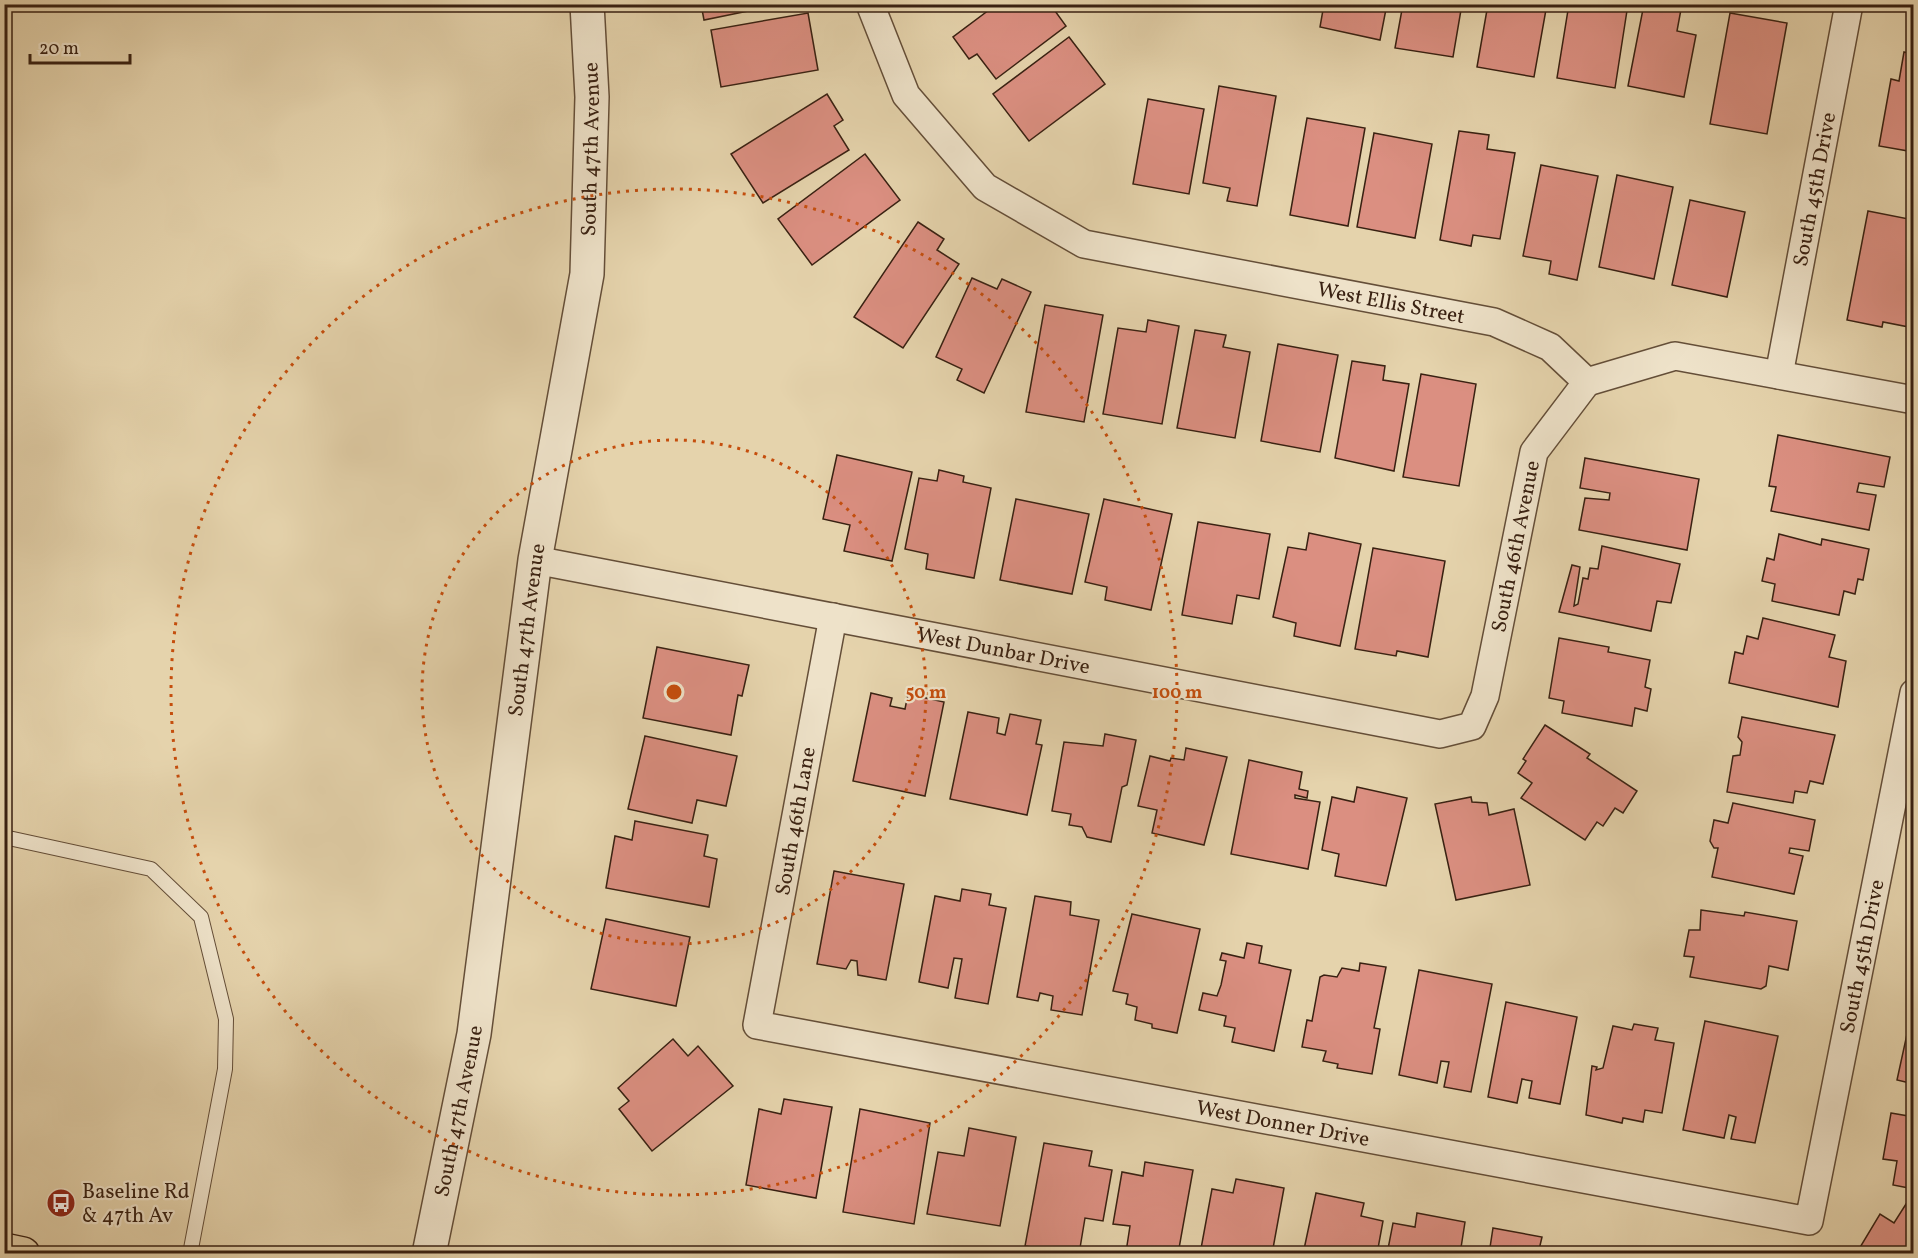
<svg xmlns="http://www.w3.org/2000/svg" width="1918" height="1258" font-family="Vollkorn,serif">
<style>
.building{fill:#db8f81;stroke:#392112;stroke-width:1.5}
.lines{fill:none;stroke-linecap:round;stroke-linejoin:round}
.service-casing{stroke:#644e38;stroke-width:16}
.minor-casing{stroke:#644e38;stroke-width:30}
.tertiary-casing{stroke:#644e38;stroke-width:36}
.primary-casing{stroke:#392112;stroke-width:36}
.service{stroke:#eee2c9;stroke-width:14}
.minor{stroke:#eee2c9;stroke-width:27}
.tertiary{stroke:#eee2c9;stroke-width:33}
.primary{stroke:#e5d3ac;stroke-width:33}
.ring{fill:none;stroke:#c54e0d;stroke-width:3;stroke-dasharray:3 6}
.labels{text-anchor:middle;stroke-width:4.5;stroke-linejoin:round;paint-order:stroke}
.street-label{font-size:21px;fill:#392112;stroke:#eee2c9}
.poi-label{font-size:21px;fill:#392112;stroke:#eee2c9;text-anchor:start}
.centre{fill:#c54e0d;stroke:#eee2c9;stroke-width:3}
.ring-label{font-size:18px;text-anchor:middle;font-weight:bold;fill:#c54e0d;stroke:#eee2c9;stroke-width:4.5;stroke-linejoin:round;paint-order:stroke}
</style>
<rect width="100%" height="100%" fill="#e5d3ac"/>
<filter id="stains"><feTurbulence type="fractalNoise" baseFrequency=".00333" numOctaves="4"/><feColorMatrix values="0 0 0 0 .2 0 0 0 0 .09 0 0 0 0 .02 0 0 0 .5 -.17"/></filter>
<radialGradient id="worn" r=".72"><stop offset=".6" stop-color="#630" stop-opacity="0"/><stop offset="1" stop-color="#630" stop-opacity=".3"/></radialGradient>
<g class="building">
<path d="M701,4H783L704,20Z"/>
<path d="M997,4H1050L1066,26L996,79L977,54L969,59L953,37Z"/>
<path d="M1324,4H1387L1380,40L1320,27Z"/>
<path d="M1403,4H1462L1453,57L1395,48Z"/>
<path d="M1488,4H1547L1534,77L1477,67Z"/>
<path d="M1569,4H1628L1615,88L1557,78Z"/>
<path d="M1644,4H1682L1677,31L1696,35L1684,97L1628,86Z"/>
<path d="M808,13L818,70L721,87L711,30Z"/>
<path d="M1730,13L1787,23L1767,134L1710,124Z"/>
<path d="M1069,37L1105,84L1029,141L993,94Z"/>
<path d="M1904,52L1914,54V152L1879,146L1891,79L1899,81Z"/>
<path d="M1219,86L1276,96L1257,206L1227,201L1230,188L1203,183Z"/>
<path d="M827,94L843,120L834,126L849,150L763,203L731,154Z"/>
<path d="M1148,99L1204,109L1189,194L1133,184Z"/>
<path d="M1307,118L1365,128L1348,226L1290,215Z"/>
<path d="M1459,131L1489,135L1487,149L1515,153L1500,239L1473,235L1471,246L1440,240Z"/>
<path d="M1374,133L1432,144L1415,238L1357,227Z"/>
<path d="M865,154L900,200L812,265L778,219Z"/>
<path d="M1541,165L1598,176L1577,280L1549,274L1551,261L1523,256Z"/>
<path d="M1617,175L1673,187L1654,279L1599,267Z"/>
<path d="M1690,200L1745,212L1727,297L1672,285Z"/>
<path d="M1868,211L1914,220V328L1883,322L1882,327L1847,320Z"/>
<path d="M918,222L944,239L937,250L959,264L903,348L854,317Z"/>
<path d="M972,278L997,289L1002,279L1031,292L984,393L957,380L962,369L936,357Z"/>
<path d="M1045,305L1103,315L1084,422L1026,412Z"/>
<path d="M1148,320L1179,326L1162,424L1103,414L1118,328L1146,332Z"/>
<path d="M1195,330L1226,335L1223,347L1250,352L1235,438L1177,428Z"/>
<path d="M1278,344L1338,355L1320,452L1261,441Z"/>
<path d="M1352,361L1385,366L1383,380L1409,384L1394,471L1335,458Z"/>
<path d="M1421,374L1476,384L1459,486L1403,477Z"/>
<path d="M1778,435L1890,457L1884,487L1859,483L1857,492L1876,495L1869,530L1771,511L1776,487L1769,486Z"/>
<path d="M837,455L912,472L892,561L844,551L850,525L823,519Z"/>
<path d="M1585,458L1699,479L1687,550L1579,530L1585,498L1609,500L1610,493L1580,488Z"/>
<path d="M939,470L964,476L963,482L991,488L974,578L926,569L928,554L905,549L919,478L937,481Z"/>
<path d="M1016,499L1089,514L1072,594L1000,580Z"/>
<path d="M1104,499L1172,514L1151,610L1105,600L1107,587L1085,582Z"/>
<path d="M1198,522L1270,534L1259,599L1237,595L1232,624L1182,615Z"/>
<path d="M1309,533L1361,544L1340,646L1294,636L1296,623L1273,617L1288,547L1306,550Z"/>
<path d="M1779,534L1821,545L1822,539L1869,549L1863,580L1858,579L1855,594L1844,591L1839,615L1772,601L1775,584L1762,581L1767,558L1774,560Z"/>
<path d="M1602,546L1680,564L1671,603L1657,601L1651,631L1559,612L1572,565L1580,567L1574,606L1578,604L1583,578L1588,579L1590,568L1598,569Z"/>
<path d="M1373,548L1445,561L1428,657L1397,651L1396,656L1355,649Z"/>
<path d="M1763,618L1835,635L1829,657L1846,661L1838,707L1729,683L1735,652L1743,654L1747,636L1758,639Z"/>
<path d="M1559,638L1609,647L1608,652L1650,660L1645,687L1651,689L1647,711L1635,708L1632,726L1562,713L1564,701L1549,698Z"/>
<path d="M657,647L749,665L742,696L738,695L731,735L643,718Z"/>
<path d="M871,693L892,698L890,706L905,709L908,694L944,702L925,796L853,781Z"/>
<path d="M968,712L999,718L997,733L1005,735L1010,714L1041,720L1036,744L1042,745L1027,815L950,799Z"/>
<path d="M1742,717L1835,735L1823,784L1810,781L1807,793L1795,791L1793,803L1727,792L1733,756L1740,755L1742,742L1738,737Z"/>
<path d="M1545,725L1590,754L1587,758L1637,791L1623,813L1615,808L1603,826L1597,822L1585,840L1521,798L1532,783L1518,773L1526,761L1523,759Z"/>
<path d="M1105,734L1136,740L1127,785L1122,787L1111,842L1087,837L1082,827L1069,825L1071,814L1052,811L1064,742L1103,746Z"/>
<path d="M645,736L737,756L726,806L697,800L692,823L628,809Z"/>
<path d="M1186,748L1227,757L1204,845L1152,833L1157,810L1138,806L1150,756L1170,761L1171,758L1184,760Z"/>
<path d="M1249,760L1302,772L1299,789L1308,791L1307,798L1295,795V798L1320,802L1308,869L1231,854Z"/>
<path d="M1357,787L1407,798L1386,886L1335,876L1339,854L1322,850L1332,797L1354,802Z"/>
<path d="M1471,797L1472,802L1487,803L1489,815L1514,809L1530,885L1456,900L1435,804Z"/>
<path d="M1733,803L1815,820L1809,851L1790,848L1789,853L1803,856L1794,894L1712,877L1718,848H1714L1710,841L1714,820L1728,823Z"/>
<path d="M635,821L708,835L704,856L717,859L709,907L606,888L615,836L632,840Z"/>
<path d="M834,871L904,884L886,980L858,975L857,961L851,960L846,969L817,964Z"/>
<path d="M962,889L991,894L989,905L1006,908L988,1004L955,998L962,959L954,958L948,988L919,982L935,896L960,901Z"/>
<path d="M1035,896L1071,902L1070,915L1099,920L1082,1015L1051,1010L1053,996L1040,993L1038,1001L1017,997Z"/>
<path d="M1701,910L1744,916L1745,912L1797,921L1788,970L1769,966L1766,986L1761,989L1690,977L1694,957L1684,956L1689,930H1700Z"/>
<path d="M1132,914L1200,929L1177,1033L1152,1028V1024L1135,1020L1137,1007L1126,1004L1128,994L1113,991Z"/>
<path d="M606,919L690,937L676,1006L591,989Z"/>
<path d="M1247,943L1262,946L1259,963L1291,970L1274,1051L1232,1042L1235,1028L1224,1026L1226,1016L1199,1010L1203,993L1217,996L1221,985L1226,961L1220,960L1222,953L1244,958Z"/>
<path d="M1360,963L1386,967L1374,1028L1380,1029L1372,1074L1337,1068L1338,1064L1323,1061L1326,1051L1302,1047L1307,1020L1312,1021L1320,977L1324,975L1337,977L1342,968L1359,971Z"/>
<path d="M1419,970L1492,984L1471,1092L1444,1087L1449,1062L1441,1061L1437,1083L1399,1075Z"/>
<path d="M1506,1002L1577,1017L1560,1104L1529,1098L1532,1081L1522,1079L1517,1103L1488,1097Z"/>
<path d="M1705,1021L1778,1036L1755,1143L1731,1139L1736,1117L1729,1115L1724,1138L1683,1130Z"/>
<path d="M1634,1024L1658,1028L1655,1040L1674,1043L1662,1113L1645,1110L1643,1122L1623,1118L1622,1123L1586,1115L1592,1066L1597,1067L1596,1070L1603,1068L1613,1026L1632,1030Z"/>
<path d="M1907,1034L1914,1035V1084L1897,1080Z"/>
<path d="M673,1039L688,1056L698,1046L733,1086L652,1151L619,1109L629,1101L618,1088Z"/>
<path d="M784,1099L832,1107L816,1198L746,1185L759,1109L781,1114Z"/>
<path d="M860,1109L930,1123L914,1224L843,1212Z"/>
<path d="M1891,1113L1914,1117V1189L1893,1185L1897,1161L1883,1159Z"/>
<path d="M969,1128L1016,1137L1000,1226L927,1214L938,1152L964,1156Z"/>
<path d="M1044,1143L1092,1151L1089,1166L1112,1170L1103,1221L1085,1218L1079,1254L1025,1246Z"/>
<path d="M1145,1162L1193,1170L1178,1254L1126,1252L1130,1226L1113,1224L1122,1172L1143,1176Z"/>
<path d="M1236,1179L1284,1188L1272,1254H1200L1212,1189L1233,1193Z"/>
<path d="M1316,1193L1364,1203L1361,1216L1383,1221L1377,1254H1303Z"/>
<path d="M1906,1204L1914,1208V1254H1856L1880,1214L1894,1223Z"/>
<path d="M1417,1213L1465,1222L1460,1254H1387L1393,1223L1415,1227Z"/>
<path d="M1493,1228L1542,1237L1538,1254H1489Z"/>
<path d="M1601,1248L1633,1254H1600Z"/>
</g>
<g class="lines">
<g class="service-casing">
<path id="service" d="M4,837L151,869L201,917L226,1019L225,1069L190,1254"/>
</g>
<g class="minor-casing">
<g id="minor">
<path id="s1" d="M870,4L906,95L985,187L1084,244L1494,322L1550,347L1587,382"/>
<path id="s2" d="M1779,375L1849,4"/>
<path d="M1587,382L1675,356L1914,400"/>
<path id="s3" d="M535,560L1440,734L1472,726L1485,696L1534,452L1587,382"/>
<path id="s4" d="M833,617L757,1025L1809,1221L1914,693"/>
</g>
</g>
<g class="tertiary-casing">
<g id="tertiary">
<path id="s5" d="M429,1254L474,1034L535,560L587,274L592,97L587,4"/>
</g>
</g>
<g class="primary-casing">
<path id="primary" d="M4,1250L23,1254"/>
</g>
<use href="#service" class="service"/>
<use href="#minor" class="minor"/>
<use href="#tertiary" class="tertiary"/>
<use href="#primary" class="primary"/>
</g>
<g class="ring">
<circle cx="674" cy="692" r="252"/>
<circle cx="674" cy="692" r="503"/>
</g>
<defs>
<g id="bus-disc" transform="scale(1.5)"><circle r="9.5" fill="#8f2418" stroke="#eee2c9"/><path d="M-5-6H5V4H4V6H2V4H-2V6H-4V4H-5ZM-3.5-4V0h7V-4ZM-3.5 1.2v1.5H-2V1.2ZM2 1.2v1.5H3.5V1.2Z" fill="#fff"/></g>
</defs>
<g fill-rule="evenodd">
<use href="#bus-disc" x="61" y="1203"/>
</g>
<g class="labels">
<g class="street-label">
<text dy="7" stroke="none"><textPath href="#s5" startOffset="1118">South 47th Avenue</textPath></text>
<text dy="7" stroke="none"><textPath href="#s2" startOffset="189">South 45th Drive</textPath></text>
<text dy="7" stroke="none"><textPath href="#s1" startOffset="646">West Ellis Street</textPath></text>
<text dy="7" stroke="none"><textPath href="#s3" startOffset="1140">South 46th Avenue</textPath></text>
<text dy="7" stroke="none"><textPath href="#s5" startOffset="632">South 47th Avenue</textPath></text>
<text dy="7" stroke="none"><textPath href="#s3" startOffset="477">West Dunbar Drive</textPath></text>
<text transform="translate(795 821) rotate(-80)" y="7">South 46th Lane</text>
<text dy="7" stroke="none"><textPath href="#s4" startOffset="1755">South 45th Drive</textPath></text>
<text dy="7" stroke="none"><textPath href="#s5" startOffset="146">South 47th Avenue</textPath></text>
<text dy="7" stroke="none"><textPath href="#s4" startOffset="950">West Donner Drive</textPath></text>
</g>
<g class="poi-label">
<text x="82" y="1198">Baseline Rd<tspan x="82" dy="24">&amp; 47th Av</tspan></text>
</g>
</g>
<circle cx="674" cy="692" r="9" class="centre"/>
<g class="ring-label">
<text x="926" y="698">50 m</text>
<text x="1177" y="698">100 m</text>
</g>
<rect width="1918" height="1258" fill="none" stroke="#e5d3ac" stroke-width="24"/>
<rect x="6" y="6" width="1906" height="1246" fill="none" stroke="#392112" stroke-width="3"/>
<rect x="12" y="12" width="1894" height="1234" fill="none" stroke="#392112" stroke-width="1.5"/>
<path d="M30 54v9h100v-9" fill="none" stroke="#392112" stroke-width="3"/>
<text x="39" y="54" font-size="18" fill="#392112" stroke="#eee2c9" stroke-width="4.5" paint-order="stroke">20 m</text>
<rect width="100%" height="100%" filter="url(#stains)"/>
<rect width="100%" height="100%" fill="url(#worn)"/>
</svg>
